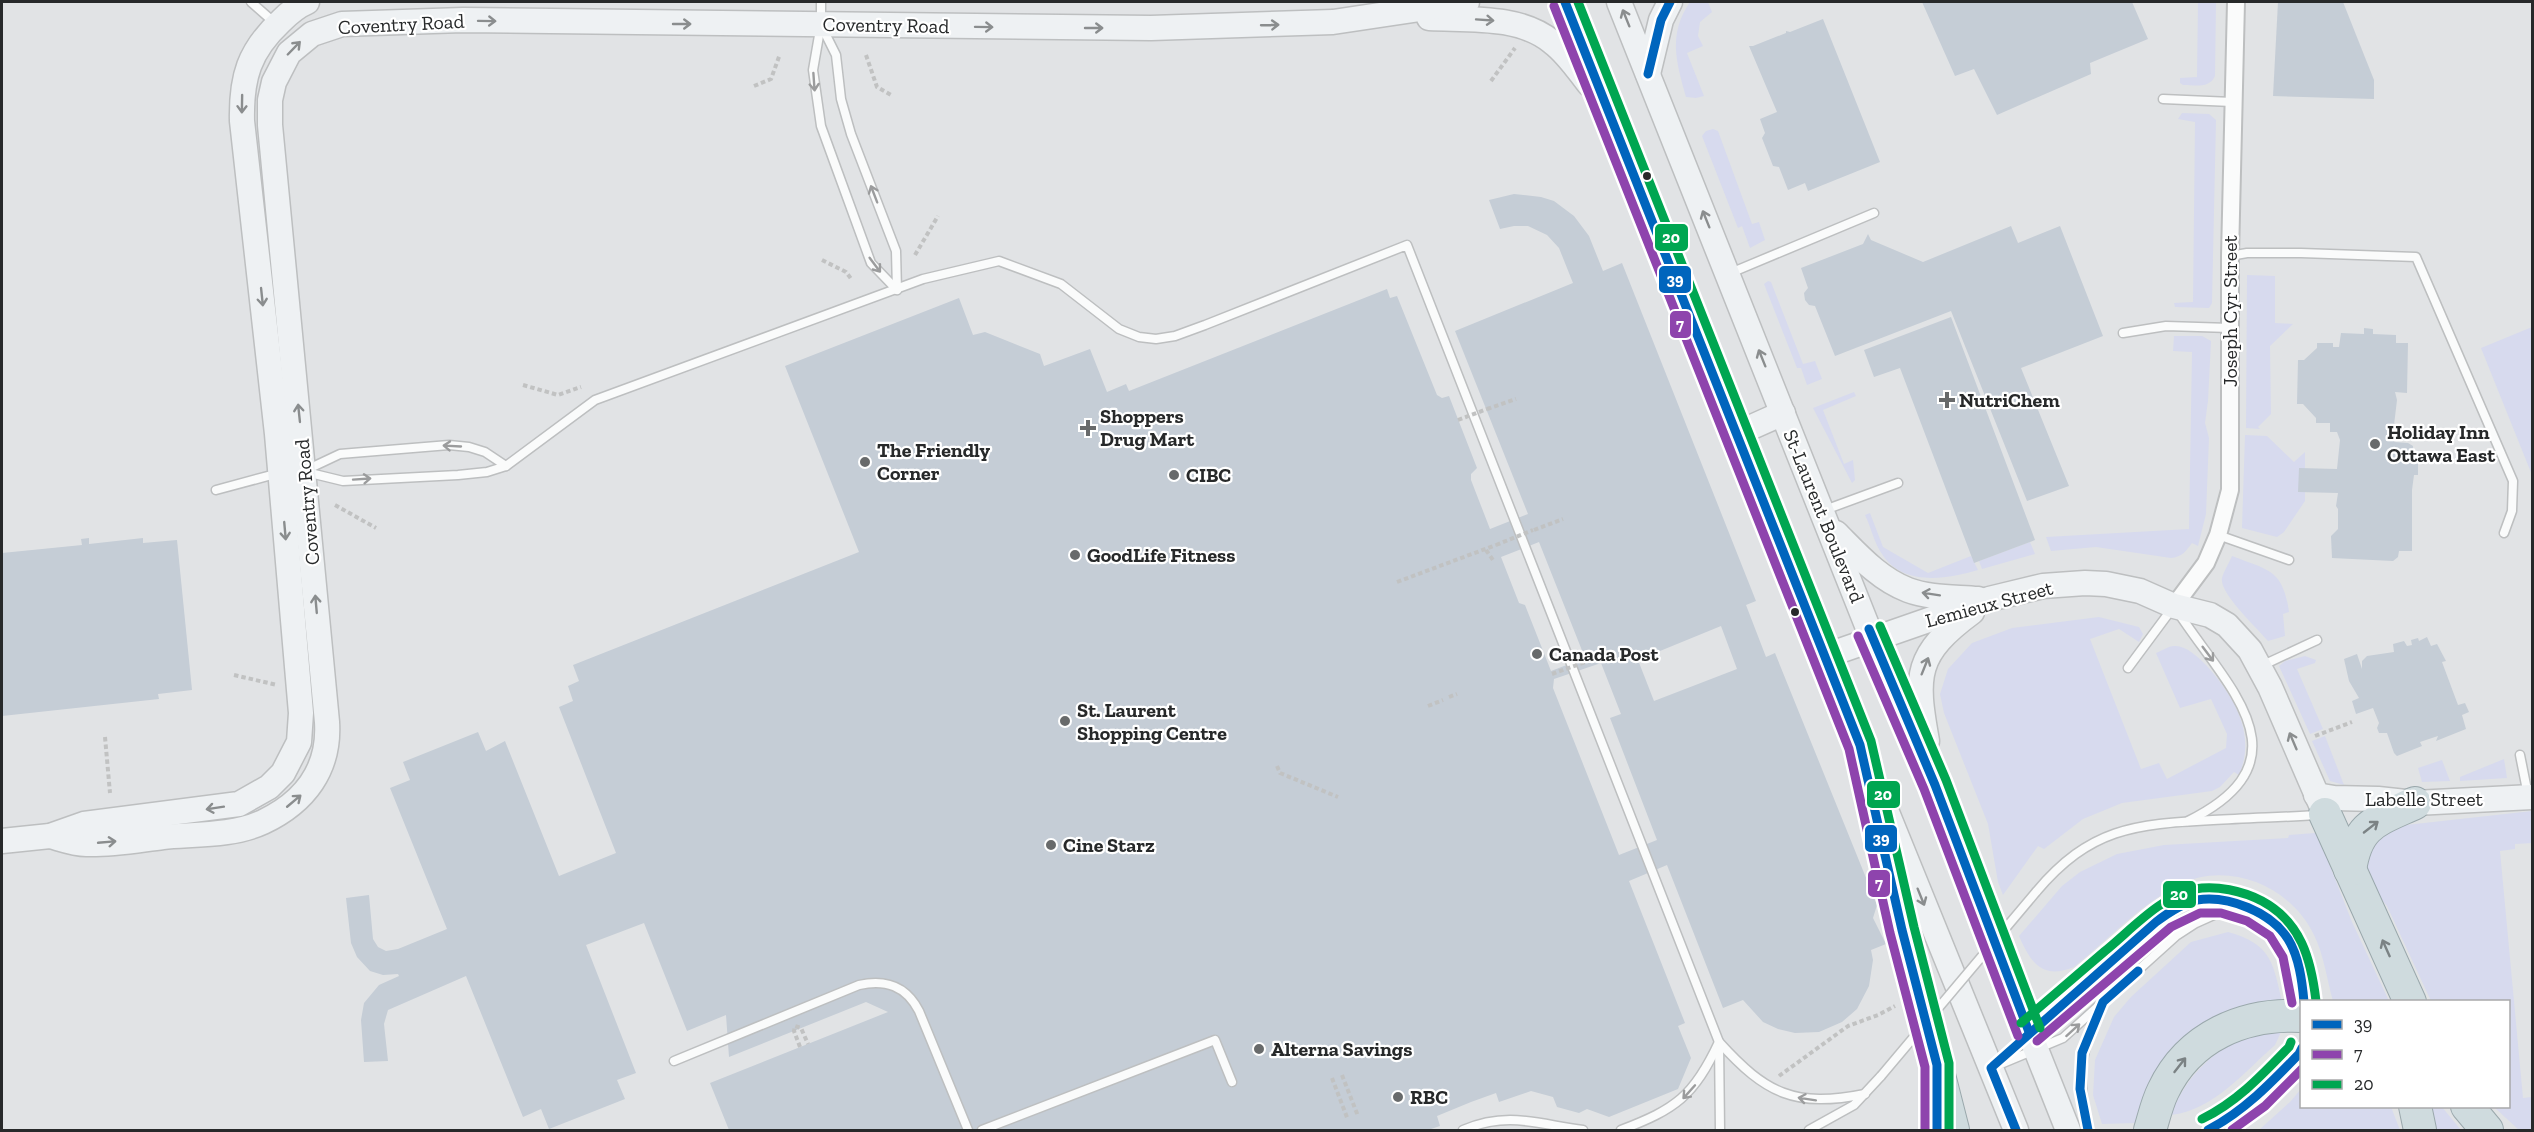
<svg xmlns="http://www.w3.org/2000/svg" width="2534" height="1132" font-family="'Zilla Slab',serif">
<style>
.green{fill:#d7daee}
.building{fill:#c5cdd6;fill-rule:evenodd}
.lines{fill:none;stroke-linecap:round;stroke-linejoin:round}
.lane-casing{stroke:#bdbfc0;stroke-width:11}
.street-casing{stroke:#bdbfc0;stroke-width:20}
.secondary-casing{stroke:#bdbfc0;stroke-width:27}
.highway-casing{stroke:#9aa8ac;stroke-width:34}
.path{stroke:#c1c2c2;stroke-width:4;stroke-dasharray:4.5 3;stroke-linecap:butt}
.lane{stroke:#fafbfb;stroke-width:8}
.street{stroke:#fafbfb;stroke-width:16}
.secondary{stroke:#eef1f3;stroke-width:24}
.highway{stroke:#cfdbde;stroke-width:32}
.lane-bridge-casing{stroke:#bdbfc0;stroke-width:11;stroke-linecap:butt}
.path-bridge{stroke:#c1c2c2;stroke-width:4;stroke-dasharray:4.5 3;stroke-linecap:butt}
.lane-bridge{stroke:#fafbfb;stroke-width:8}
.bus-1-casing{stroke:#fff;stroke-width:14}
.bus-2-casing{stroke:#fff;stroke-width:14}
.bus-3-casing{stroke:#fff;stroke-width:14}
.bus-1{stroke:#0065bd;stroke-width:9}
.bus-2{stroke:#8e44ad;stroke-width:9}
.bus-3{stroke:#00a651;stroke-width:9}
.oneway{stroke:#8a8d8e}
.oneway2{stroke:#9b9c9d}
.oneway3{stroke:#7b8284}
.bus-dot{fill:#27292a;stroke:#fff;stroke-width:2}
.poi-dot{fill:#686a6b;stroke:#fff;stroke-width:2}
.labels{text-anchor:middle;stroke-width:4.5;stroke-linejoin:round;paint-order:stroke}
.street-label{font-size:20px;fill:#27292a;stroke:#fff}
.poi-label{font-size:20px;font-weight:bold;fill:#27292a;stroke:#fff;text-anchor:start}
.line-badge{stroke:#fff;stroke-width:2}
.badge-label{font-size:16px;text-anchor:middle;font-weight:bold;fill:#fff}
</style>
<rect width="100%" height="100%" fill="#e1e3e5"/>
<g class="green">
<path d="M1690,2H1708L1712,12L1700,22L1698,36L1703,46L1687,53L1704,96L1696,98L1686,97C1676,61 1668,34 1690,2Z"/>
<path d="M2198,2H2216L2215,76C2209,89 2195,85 2183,85L2180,83V78L2197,77Z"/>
<path d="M2182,113L2209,114L2216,120L2212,303L2209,308L2175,307L2174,303L2193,302L2195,122L2178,119Z"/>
<path d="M1713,129L1718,131L1752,224L1759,222L1765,240L1750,248L1742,226L1738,228L1702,136L1706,131Z"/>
<path d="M2247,275L2275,276V323L2293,324L2270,346L2271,414L2258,427L2260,429L2246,428Z"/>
<path d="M1768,281L1771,282L1803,364L1815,361L1822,379L1807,385L1801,368H1797L1764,284Z"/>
<path d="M2532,327V475L2481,348Z"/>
<path d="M2174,336H2202L2211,341L2208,401L2205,423L2209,438L2206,514L2198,546L2192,543C2186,551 2182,557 2171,558L2096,547L2051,551L2046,537L2189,529L2192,352L2173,351Z"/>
<path d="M1854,392L1856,396L1823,410L1844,464L1853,460L1855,480L1852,483L1813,408Z"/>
<path d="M2245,435L2267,436L2294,462L2305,452V501L2284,532L2277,537L2242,528Z"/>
<path d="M1870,513L1883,547L1928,573L1971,556L1978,570C1947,579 1903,587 1882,554C1874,543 1871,527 1865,515Z"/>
<path d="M2030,542L2035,554L1982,569L1979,561Z"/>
<path d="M2232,556C2268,570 2283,569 2289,612L2283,614L2285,636L2268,641C2257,628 2219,593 2222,578C2224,571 2229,563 2232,556Z"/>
<path d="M2099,617L2139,627L2143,634L2139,642L2119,629L2090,639L2141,769L2159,763L2167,779L2226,748L2227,734L2211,699L2180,708L2156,653C2161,651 2169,646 2174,646C2186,645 2198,657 2206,665C2233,695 2257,733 2239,775L2234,772L2220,787L2212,791L2122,803L2083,819L2044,849L2038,846L2003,895L1998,882L1988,824L1944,713L1940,694L1948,669L1972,643L2012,628Z"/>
<path d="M2305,656L2316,660L2315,663L2297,669L2323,729L2310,734L2279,666L2285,661Z"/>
<path d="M2325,736L2344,785L2330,781L2312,741Z"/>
<path d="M2504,759L2507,778L2460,781V777Z"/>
<path d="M2442,760L2450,781L2422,782L2418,768Z"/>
<path d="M2532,811V843L2515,844V849L2500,851L2523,1098L2532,1097V1130H2519L2494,1107L2508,1106V1002L2431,1001L2387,906L2370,886L2362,852L2388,827Z"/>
<path d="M2315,833L2319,838L2352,922L2389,1001H2333C2327,980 2324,955 2314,935C2291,886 2228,860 2179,885C2139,905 2108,940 2074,967C2042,980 2031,963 2019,936L2062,886L2080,872L2117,854L2164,845L2288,838L2289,835Z"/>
<path d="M2228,932C2271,944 2273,962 2282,1002L2252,1004L2219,1015L2161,1065L2147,1088L2136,1123L2102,1124L2093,1095L2095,1060L2114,1017L2131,997L2191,942Z"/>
<path d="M2281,1032L2275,1045C2244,1072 2214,1110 2171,1115C2183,1082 2210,1051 2244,1039C2255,1035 2268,1034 2281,1032Z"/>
<path d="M2301,1089L2302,1106L2391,1107L2400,1130H2259L2290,1102Z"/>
<path d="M2429,1107H2442L2461,1130H2435Z"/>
</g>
<g class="building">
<path d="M1922,2H2132L2148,39L2090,63L2091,74L1997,115L1974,69L1955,76Z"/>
<path d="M2278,2H2343L2374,80V99L2273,96Z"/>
<path d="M1823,19L1880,162L1808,191L1805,183L1788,190L1779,167L1773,166L1762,138L1765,133L1760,119L1777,112L1749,46H1753L1786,33V31L1790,32Z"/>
<path d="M1514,194L1541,197L1554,201L1574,216L1589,236L1603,271L1622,263L1756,601L1746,605L1766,657L1775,653L1877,905L1873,918L1886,944L1871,950L1873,960L1869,986L1857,1009L1842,1022L1819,1032L1795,1033L1778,1029L1763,1022L1743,1000L1723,1008L1667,865L1629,881L1685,1023L1678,1026L1691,1058L1678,1089L1609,1117L1587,1109L1579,1113L1557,1107L1553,1097L1531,1091L1499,1102L1496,1093L1471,1102L1437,1116L1440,1126L1428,1130H729L710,1083L888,1012L866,1002L729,1057L726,1015L687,1031L644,923L586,945L636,1073L617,1080L625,1099L549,1129L541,1109L523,1117L466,976L388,1010L384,1024L388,1061L364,1062L361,1020L364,1003L379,985L399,976L398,974L383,975L370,971L357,957L351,943L346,898L369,895L373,939L378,947L386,951L398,949L447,929L390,788L410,780L403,762L478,732L486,751L505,741L559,876L616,853L559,707L573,701L568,686L579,681L573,665L859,552L785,366L959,298L973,335L985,332L1040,354L1044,366L1090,349L1107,392L1126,384L1129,391L1387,289L1390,298L1397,296L1437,395L1442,398L1449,396L1477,468L1471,474V480L1490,529L1528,514L1455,331L1573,283L1559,248L1547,235L1528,226H1514L1500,229L1489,200ZM1539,542L1585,658L1551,671L1525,605L1519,603L1501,557ZM1721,626L1737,669L1654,701L1638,660ZM1601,663L1621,714L1610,718L1657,840L1619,855L1553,688L1554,679Z"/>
<path d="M2011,226L2018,243L2060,226L2103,336L2021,368L2069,486L2027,501L1951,311L1835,356L1815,306L1809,305L1805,300L1804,293L1808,288L1801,268L1863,244L1868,234L1871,240L1923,262Z"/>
<path d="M1951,317L2035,540L1974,563L1900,368L1874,377L1864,350Z"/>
<path d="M2364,328L2373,329V334L2396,335V343H2408L2407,393L2395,392L2397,400L2394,425L2397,428L2394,442L2408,443L2413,446L2412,461L2418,462V475H2414L2412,490V551H2399L2398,557L2393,561L2332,558L2331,536L2338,529V509L2336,506L2338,493L2298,492L2299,468L2337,469L2340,440L2337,432H2330V423H2316V418L2303,404H2297L2298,360H2304L2317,348V343H2333V347H2339L2341,333L2364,334Z"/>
<path d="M89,538V544L143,538V543L177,540L192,690L158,694L159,699L2,716V553L82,545L81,539Z"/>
<path d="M2427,637L2431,646L2437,644L2446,661L2442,662L2458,705L2465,703L2469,712L2462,715L2466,729L2436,741L2438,736L2420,742L2422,746L2397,756L2394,753L2387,733H2379L2377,728L2379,723L2373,708L2356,714L2352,701L2359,698L2349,681L2344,659L2357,654L2362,669V661L2367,656L2394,652L2393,644L2404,641L2407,646L2412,645L2411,640L2418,638L2419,641Z"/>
</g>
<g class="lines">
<g class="lane-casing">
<g id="lane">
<path d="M251,2L276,24"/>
<path d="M821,2V24L813,70L821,126L871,263L897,290"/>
<path d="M822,27L836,55L841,99L851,134L896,251L897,290"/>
<path d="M2163,99L2232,102"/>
<path d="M2230,256L2247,253H2301L2416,257L2513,481L2512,511L2504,533"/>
<path d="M1728,274L1874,213"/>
<path d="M2123,333L2166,326L2230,328"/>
<path d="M306,470L340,454L449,445L469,447L485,452L506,466"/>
<path d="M306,472L343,481L458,475L487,472L506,466L595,400L923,279L999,261L1061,284L1119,329L1139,337L1156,339L1175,336L1205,325L1407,245L1719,1042L1720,1130"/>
<path d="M216,490L279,473"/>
<path d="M1822,511L1898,483"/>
<path d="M2218,535L2289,560"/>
<path d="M2261,666L2317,640"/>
<path d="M2128,668L2174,606C2223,684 2315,758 2188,821"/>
<path d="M2520,755L2528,795"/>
<path d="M2036,892C2090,828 2134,824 2213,820C2248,818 2284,817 2319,815"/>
<path d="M674,1061L859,985C886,979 906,986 919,1011L968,1130"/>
<path d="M1996,1066L2063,1038L2176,936L2196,923L2236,905"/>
<path d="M1993,1067C2031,1030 2072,995 2112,960C2134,941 2158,916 2184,904C2201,897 2216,899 2233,904C2286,917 2300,949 2304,1002"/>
<path d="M982,1130L1215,1040L1232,1082"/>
<path d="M1463,1130C1508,1111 1537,1124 1583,1130"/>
<path d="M1621,1130C1676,1109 1694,1096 1719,1042C1766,1094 1795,1108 1865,1094"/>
<path d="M1809,1130L1854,1105L1881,1076"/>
<path d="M2088,1130C2078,1079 2078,1055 2101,1006"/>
<path d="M2208,1130C2245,1113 2271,1083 2299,1054L2302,1047"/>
</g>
</g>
<g class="street-casing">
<path id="street" d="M2174,606L2206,563L2218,535L2230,490V256L2236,2"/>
</g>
<g class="secondary-casing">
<g id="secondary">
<path d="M1565,2L1867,761"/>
<path d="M1619,2L1872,638L1935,785L1983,916L2068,1130"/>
<path d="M1429,18C1469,20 1519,15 1552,42C1567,53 1578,70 1589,84"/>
<path d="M1648,74L1661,20L1670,2"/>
<path d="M1736,434L1783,413"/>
<path d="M1836,533C1858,555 1879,579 1908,590C1929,598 1955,597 1978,599"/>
<path d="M1825,656L1989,599L2043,586L2085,583L2106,584L2140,591L2174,606L2210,615L2227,625L2250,650L2270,687L2325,814"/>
<path d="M1927,741C1915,675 1915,654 1972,612"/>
<path d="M2316,795L2334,798L2378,799L2415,803L2532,797"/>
<path d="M1884,805L2016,1130"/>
<path d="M50,836C61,839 74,844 86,844C111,845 138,840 163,837C195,834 233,836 263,822C305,802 330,769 327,722L270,125V100L274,82L289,53L312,34L342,24L463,20L1151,28L1333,22L1467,2"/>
<path d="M2,841L50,836L84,824L239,804L269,787L283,773L299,742L301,713L277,434L242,121C241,77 249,51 281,21C289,13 297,6 307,2"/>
</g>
</g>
<g class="highway-casing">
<g id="highway">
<path d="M1860,745L1902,930L1953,1130"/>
<path d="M2325,814L2410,1002"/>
<path d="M2350,870C2357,824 2376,821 2415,803"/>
<path d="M2415,1106L2420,1130"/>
<path d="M2467,1106L2487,1130"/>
<path d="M2150,1130C2154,1117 2157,1103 2163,1091C2189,1036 2244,1013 2302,1016"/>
</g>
</g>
<g class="path">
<path d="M866,55L877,87L891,95"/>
<path d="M1491,81L1515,48"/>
<path d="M754,86L771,79L780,54"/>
<path d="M915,255L938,216"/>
<path d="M822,260L846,272L852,280"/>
<path d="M523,385L558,395L581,387"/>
<path d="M1487,409L1516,399"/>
<path d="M335,505L376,528"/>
<path d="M1534,530L1563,519"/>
<path d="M1486,550L1493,560"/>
<path d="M1397,582L1496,545"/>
<path d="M1588,661L1615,651"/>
<path d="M234,675L277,685"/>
<path d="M1449,697L1457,694"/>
<path d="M1428,706L1443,700"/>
<path d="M2315,736L2352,722"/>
<path d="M105,737L110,793"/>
<path d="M1277,766L1280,773L1338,797"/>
<path d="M800,1047L794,1031L795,1026L801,1028L808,1044"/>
<path d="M1342,1075L1358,1116"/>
<path d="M1779,1076L1848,1026L1878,1015L1895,1006"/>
<path d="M1332,1078L1348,1120"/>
</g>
<use href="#lane" class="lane"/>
<use href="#street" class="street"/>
<use href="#secondary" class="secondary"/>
<use href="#highway" class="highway"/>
<g class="lane-bridge-casing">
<path id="lane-bridge" d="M1881,1076L2036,892"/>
</g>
<g class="path-bridge">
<path d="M1458,420L1487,409"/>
<path d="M1496,545L1533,530"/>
<path d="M1552,674L1588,661"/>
</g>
<use href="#lane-bridge" class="lane-bridge"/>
<g class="bus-1-casing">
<g id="bus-1">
<path d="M1565,2L1860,745L1902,930L1937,1065V1130"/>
<path d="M1648,74L1661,20L1670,2"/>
<path d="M1869,629L1935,785L2029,1032"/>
<path d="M1993,1066L2156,922C2168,913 2182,903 2197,900C2228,895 2271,912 2288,939C2299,957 2302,980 2304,1002"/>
<path d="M1991,1068L2016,1130"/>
<path d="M2088,1130L2080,1089L2082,1053L2103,1002L2138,971"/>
<path d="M2208,1130C2244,1111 2271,1083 2299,1054L2302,1048"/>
</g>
</g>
<g class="bus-2-casing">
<g id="bus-2">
<path d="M1554,6L1849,749L1890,933L1925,1067V1130"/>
<path d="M1858,636L1924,789L2018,1036"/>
<path d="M2037,1041L2171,927L2200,913H2221L2247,921L2270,936L2283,957L2292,1003"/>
<path d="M2232,1130L2265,1106L2302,1069"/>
</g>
</g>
<g class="bus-3-casing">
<g id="bus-3">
<path d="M1578,2L1871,741L1914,927L1949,1063V1130"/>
<path d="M1880,626L1946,780L2040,1028"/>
<path d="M2021,1023C2049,999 2077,975 2105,951C2132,929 2160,897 2195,889C2216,885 2243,891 2262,901C2301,922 2311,959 2316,1001"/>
<path d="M2202,1119C2237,1102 2262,1075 2289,1047L2291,1042"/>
</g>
</g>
<use href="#bus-1" class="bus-1"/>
<use href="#bus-2" class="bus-2"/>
<use href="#bus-3" class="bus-3"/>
</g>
<defs><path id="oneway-shaft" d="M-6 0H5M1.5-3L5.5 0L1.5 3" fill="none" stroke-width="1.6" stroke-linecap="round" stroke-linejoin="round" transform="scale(1.5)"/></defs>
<g class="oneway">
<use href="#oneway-shaft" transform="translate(1626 18) rotate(-112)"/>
<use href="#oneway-shaft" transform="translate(1485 20) rotate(4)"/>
<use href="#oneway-shaft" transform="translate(487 21) rotate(1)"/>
<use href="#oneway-shaft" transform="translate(682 24)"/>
<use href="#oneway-shaft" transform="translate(1270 25) rotate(-2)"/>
<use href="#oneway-shaft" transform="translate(984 27) rotate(1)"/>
<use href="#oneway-shaft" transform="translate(1094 28)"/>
<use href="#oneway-shaft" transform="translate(294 48) rotate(-46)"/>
<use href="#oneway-shaft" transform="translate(242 104) rotate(91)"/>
<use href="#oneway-shaft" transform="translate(1706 219) rotate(-112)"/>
<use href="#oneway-shaft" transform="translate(262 297) rotate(84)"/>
<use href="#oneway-shaft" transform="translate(1762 358) rotate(-112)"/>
<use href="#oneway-shaft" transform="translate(299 413) rotate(-96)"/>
<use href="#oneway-shaft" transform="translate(285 531) rotate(85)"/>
<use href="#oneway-shaft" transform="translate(1931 594) rotate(-171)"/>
<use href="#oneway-shaft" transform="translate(316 604) rotate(-95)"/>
<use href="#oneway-shaft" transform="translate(1925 666) rotate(-68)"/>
<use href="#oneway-shaft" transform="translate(2293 741) rotate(-113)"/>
<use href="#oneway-shaft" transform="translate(294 801) rotate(-40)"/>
<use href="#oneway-shaft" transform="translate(215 808) rotate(171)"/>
<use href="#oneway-shaft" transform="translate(107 842) rotate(-5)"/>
<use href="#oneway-shaft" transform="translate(1921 897) rotate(68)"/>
</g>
<g class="oneway2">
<use href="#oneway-shaft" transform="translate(814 82) rotate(86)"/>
<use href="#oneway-shaft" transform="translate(874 194) rotate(-111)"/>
<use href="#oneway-shaft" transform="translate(875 265) rotate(53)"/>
<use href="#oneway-shaft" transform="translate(452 446) rotate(-177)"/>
<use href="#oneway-shaft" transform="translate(362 479) rotate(-4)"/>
<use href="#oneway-shaft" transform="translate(2208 654) rotate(53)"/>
<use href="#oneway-shaft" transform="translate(2073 1030) rotate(-42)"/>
<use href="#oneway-shaft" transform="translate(1689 1092) rotate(132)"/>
<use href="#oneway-shaft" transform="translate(1807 1099) rotate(-171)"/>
</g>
<g class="oneway3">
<use href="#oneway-shaft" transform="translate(2371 827) rotate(-38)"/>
<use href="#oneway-shaft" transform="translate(2386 948) rotate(-114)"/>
<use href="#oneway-shaft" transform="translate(2180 1065) rotate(-52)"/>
</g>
<g class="bus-dot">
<circle cx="1647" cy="176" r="5"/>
<circle cx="1795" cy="612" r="5"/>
</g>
<g class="poi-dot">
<path d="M1944 391h6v6h6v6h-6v6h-6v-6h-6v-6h6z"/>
<path d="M1085 419h6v6h6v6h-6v6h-6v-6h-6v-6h6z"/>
<circle cx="2375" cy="444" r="6"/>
<circle cx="865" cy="462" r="6"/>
<circle cx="1174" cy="475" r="6"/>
<circle cx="1075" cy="555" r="6"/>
<circle cx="1537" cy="654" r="6"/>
<circle cx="1065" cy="721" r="6"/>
<circle cx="1051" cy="845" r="6"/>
<circle cx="1259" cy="1049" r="6"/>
<circle cx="1398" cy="1097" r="6"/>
</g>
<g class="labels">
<g class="street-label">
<text transform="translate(401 24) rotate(-3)" y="7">Coventry Road</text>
<text transform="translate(886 25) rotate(1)" y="7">Coventry Road</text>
<text transform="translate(2230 311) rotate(-90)" y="7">Joseph Cyr Street</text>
<text transform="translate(307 502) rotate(-95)" y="7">Coventry Road</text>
<text transform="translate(1824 516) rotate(68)" y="7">St-Laurent Boulevard</text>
<text transform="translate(1989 604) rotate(-15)" y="7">Lemieux Street</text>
<text x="2424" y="806">Labelle Street</text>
</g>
<g class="poi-label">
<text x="1959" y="407">NutriChem</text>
<text x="1100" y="423">Shoppers<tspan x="1100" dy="23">Drug Mart</tspan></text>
<text x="2387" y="439">Holiday Inn<tspan x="2387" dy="23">Ottawa East</tspan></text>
<text x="877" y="457">The Friendly<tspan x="877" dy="23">Corner</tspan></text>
<text x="1186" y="482">CIBC</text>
<text x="1087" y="562">GoodLife Fitness</text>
<text x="1549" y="661">Canada Post</text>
<text x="1077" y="717">St. Laurent<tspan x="1077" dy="23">Shopping Centre</tspan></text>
<text x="1063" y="852">Cine Starz</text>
<text x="1271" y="1056">Alterna Savings</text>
<text x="1410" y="1104">RBC</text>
</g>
</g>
<g class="line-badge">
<rect x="1654" y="223" width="35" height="29" rx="6" fill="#00a651"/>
<rect x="1658" y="265" width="34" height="29" rx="6" fill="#0065bd"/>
<rect x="1669" y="310" width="23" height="29" rx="6" fill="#8e44ad"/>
<rect x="1866" y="780" width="35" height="29" rx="6" fill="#00a651"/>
<rect x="1864" y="824" width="34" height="29" rx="6" fill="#0065bd"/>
<rect x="1867" y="869" width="24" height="29" rx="6" fill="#8e44ad"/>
<rect x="2162" y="880" width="35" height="29" rx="6" fill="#00a651"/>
</g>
<g class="badge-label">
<text x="1671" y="243">20</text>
<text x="1675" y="285">39</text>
<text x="1680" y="330">7</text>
<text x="1883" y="800">20</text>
<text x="1881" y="844">39</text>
<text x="1879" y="889">7</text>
<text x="2179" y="900">20</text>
</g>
<rect width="2534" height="1132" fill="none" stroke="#27292a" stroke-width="6"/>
<rect x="2300" y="1000" width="210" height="108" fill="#ffffff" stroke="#a9a9aa" stroke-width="1.5"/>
<rect x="2312" y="1020" width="30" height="9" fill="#0065bd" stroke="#a9a9aa" stroke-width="1.5"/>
<text x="2354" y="1030" font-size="18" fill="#27292a">39</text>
<rect x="2312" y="1050" width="30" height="9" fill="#8e44ad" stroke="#a9a9aa" stroke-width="1.5"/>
<text x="2354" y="1060" font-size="18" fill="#27292a">7</text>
<rect x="2312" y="1080" width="30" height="9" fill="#00a651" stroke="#a9a9aa" stroke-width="1.5"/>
<text x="2354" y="1090" font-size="18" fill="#27292a">20</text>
</svg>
